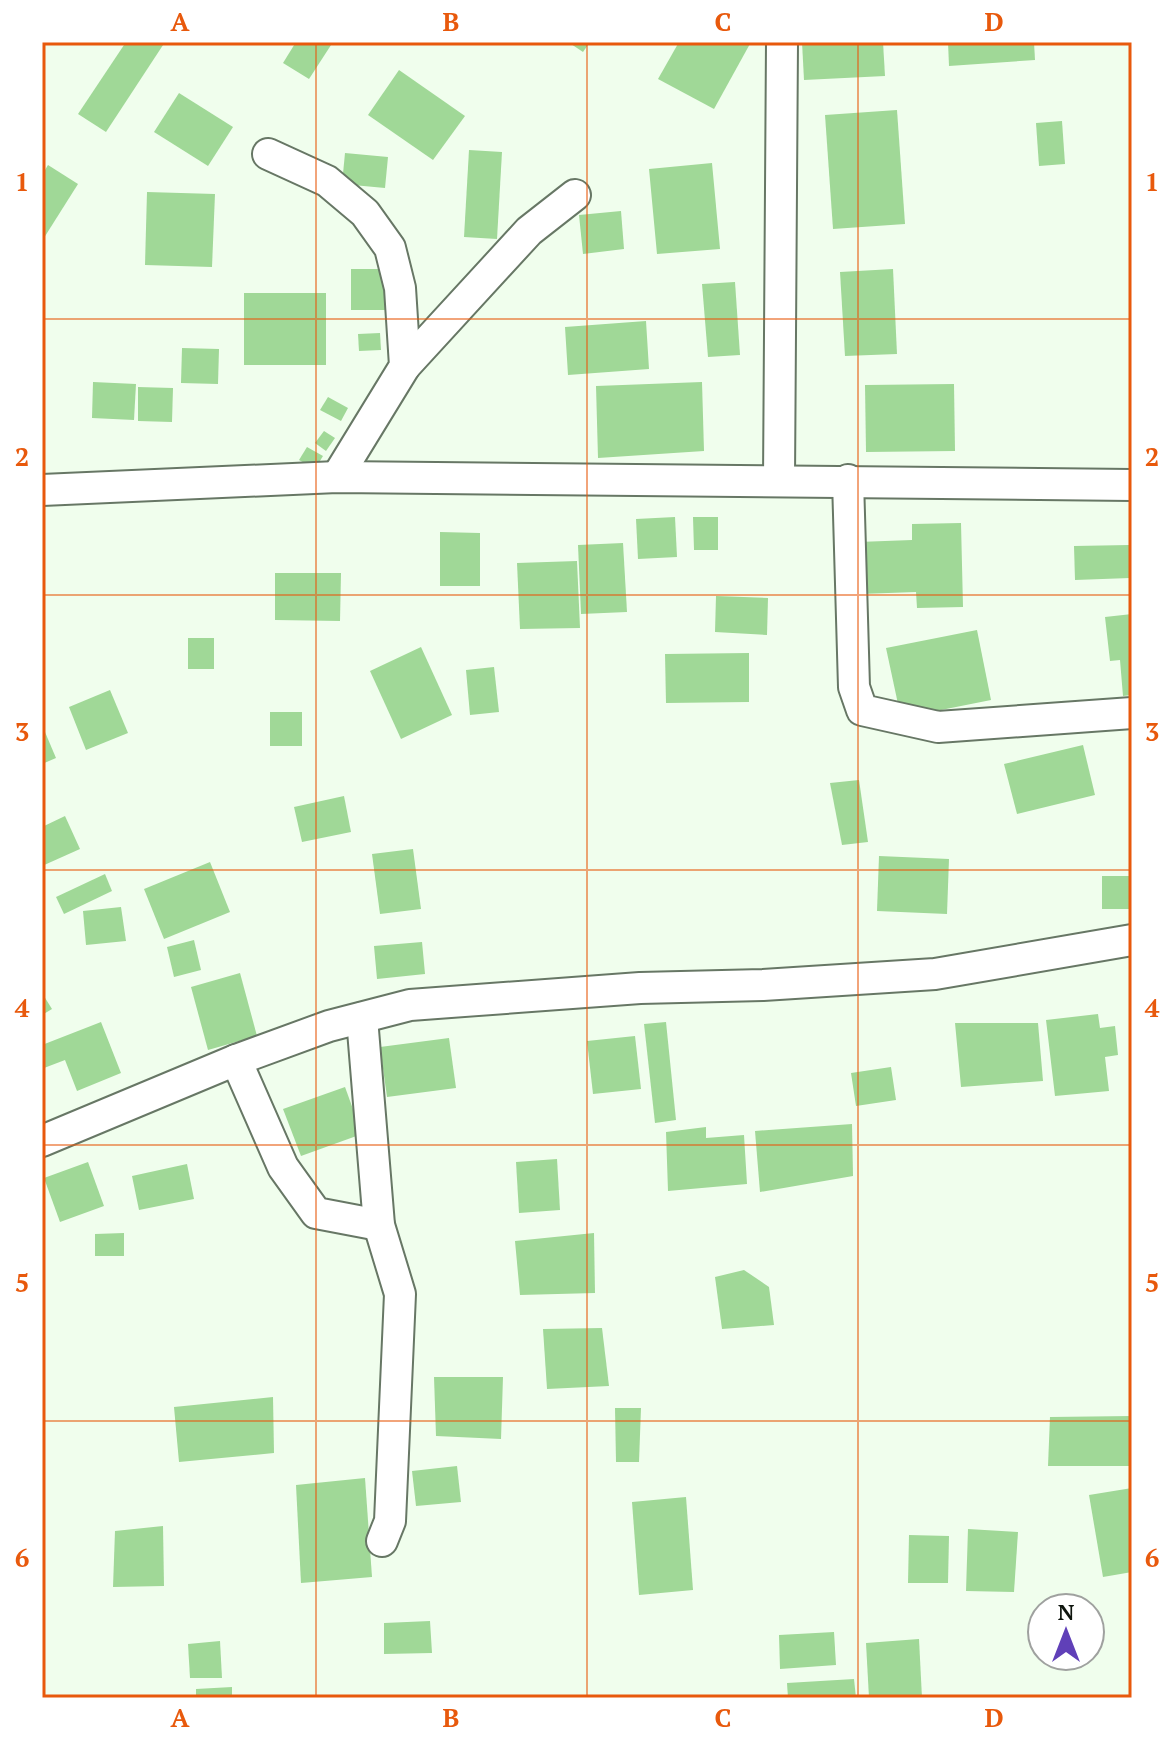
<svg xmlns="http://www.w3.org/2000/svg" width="1174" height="1740" font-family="'PT Serif',serif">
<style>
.building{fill:#a0d897}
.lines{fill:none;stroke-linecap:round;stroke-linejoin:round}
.street-casing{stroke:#677765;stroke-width:34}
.street{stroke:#fff;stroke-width:30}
.grid{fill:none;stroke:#e8590c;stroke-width:2;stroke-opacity:0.55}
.neatline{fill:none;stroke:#e8590c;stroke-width:3}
.grid-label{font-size:26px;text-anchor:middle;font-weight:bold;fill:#e8590c}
</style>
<rect width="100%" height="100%" fill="#f0feed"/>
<g class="building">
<path d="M126,42H165L106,132L78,114Z"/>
<path d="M296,42H333L309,79L283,63Z"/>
<path d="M568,42H590L583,52Z"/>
<path d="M679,42H751L714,109L658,79Z"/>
<path d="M802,42H883L885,76L804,80Z"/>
<path d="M948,42H1034L1035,60L949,66Z"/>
<path d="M399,70L465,116L433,160L368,115Z"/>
<path d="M179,93L233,127L208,166L154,132Z"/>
<path d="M897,110L905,224L833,229L825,115Z"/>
<path d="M1062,121L1065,164L1039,166L1036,123Z"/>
<path d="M469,150L502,152L497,239L464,237Z"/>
<path d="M345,153L388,157L385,188L342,184Z"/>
<path d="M712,163L720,249L657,254L649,169Z"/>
<path d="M48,165L78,184L42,241V175Z"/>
<path d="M147,192L215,194L212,267L145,265Z"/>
<path d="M621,211L624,249L583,254L579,215Z"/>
<rect x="351" y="269" width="34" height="41"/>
<path d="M893,269L897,354L845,356L840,272Z"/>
<path d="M735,282L740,355L708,357L702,284Z"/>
<rect x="244" y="293" width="82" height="72"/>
<path d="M646,321L649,369L568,375L565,327Z"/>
<path d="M380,333L381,350L359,351L358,334Z"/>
<path d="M182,348L219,349L218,384L181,383Z"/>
<path d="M93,382L136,384L134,420L92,418Z"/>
<path d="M702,382L704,451L598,458L596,386Z"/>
<path d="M954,384L955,451L866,452L865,385Z"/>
<path d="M138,387L173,388L172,422L138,421Z"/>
<path d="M328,397L348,408L341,421L320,410Z"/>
<path d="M324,431L335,438L326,451L315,443Z"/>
<path d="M307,447L323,456L315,469L299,460Z"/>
<path d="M675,517L677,557L638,559L636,519Z"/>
<path d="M693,517H718V550H694Z"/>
<path d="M961,523L963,607L917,608L916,592L860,594L858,542L912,540V524Z"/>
<path d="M440,532L480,533V586H440Z"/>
<path d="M623,543L627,612L581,614L578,545Z"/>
<path d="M1129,545L1130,578L1075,580L1074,546Z"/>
<path d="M577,561L580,628L520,629L517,563Z"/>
<path d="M275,573H341L340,621L275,620Z"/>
<path d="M716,596L768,598L767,635L715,632Z"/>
<path d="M1132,614V695L1123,696L1120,660L1110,661L1105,617Z"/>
<path d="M977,630L991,700L901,718L886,648Z"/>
<rect x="188" y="638" width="26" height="31"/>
<path d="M421,647L452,715L401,739L370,671Z"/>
<path d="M749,653V702L666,703L665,654Z"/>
<path d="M494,667L499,712L470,715L466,670Z"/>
<path d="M110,690L128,733L86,750L69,707Z"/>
<rect x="270" y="712" width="32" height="34"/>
<path d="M42,725L56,758L42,764Z"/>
<path d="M1083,745L1095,795L1017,814L1004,764Z"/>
<path d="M859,780L868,842L842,845L830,783Z"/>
<path d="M344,796L351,832L302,842L294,807Z"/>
<path d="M65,816L80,849L42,866V827Z"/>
<path d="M413,849L421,909L380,914L372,854Z"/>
<path d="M879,856L949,859L947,914L877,911Z"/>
<path d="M210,862L230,912L164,939L144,889Z"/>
<path d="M105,874L112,891L64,914L56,897Z"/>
<rect x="1102" y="876" width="30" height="33"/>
<path d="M121,907L126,941L86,945L83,911Z"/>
<path d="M194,940L201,970L174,977L167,947Z"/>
<path d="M422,942L425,974L377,979L374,946Z"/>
<path d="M240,973L257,1036L208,1050L191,987Z"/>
<path d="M42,993L52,1009L42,1015Z"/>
<path d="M1098,1014L1100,1028L1115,1026L1118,1055L1105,1057L1109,1091L1055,1096L1046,1020Z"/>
<path d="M101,1022L121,1073L77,1091L65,1060L44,1068L42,1045Z"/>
<path d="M666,1022L676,1120L655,1123L644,1024Z"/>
<path d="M955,1023H1038L1043,1081L961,1087Z"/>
<path d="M635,1036L641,1089L593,1094L587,1041Z"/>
<path d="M449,1038L456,1088L387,1097L380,1047Z"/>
<path d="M891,1067L896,1100L856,1106L851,1073Z"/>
<path d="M345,1087L362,1134L301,1156L283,1109Z"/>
<path d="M852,1124L853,1176L760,1192L755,1131Z"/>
<path d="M706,1127V1138L744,1135L747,1184L668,1191L666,1132Z"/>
<path d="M557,1159L560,1210L519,1213L516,1162Z"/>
<path d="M88,1162L104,1206L60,1222L44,1178Z"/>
<path d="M187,1164L194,1199L139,1210L132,1176Z"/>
<path d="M124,1233V1256H95V1234Z"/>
<path d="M594,1233L595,1293L520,1295L515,1241Z"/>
<path d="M744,1270L769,1287L774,1325L722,1329L715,1277Z"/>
<path d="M602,1328L609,1386L547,1389L543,1329Z"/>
<path d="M434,1377H503L501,1439L436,1436Z"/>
<path d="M273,1397L274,1453L179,1462L174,1407Z"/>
<path d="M615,1408H641L639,1462H616Z"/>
<path d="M1132,1416V1466H1048L1050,1417Z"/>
<path d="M457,1466L461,1502L416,1506L412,1471Z"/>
<path d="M365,1478L372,1577L301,1583L296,1485Z"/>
<path d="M1132,1488V1572L1103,1577L1089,1495Z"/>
<path d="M686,1497L693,1590L639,1595L632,1502Z"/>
<path d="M163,1526L164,1586L113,1587L115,1531Z"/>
<path d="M968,1529L1018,1532L1014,1592L966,1591Z"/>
<path d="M909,1535L949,1536L948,1583H908Z"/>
<path d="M430,1621L432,1653L384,1654V1623Z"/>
<path d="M834,1632L836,1665L780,1669L779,1635Z"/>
<path d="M919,1639L922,1698H869L866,1643Z"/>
<path d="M220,1641L222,1678H190L188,1644Z"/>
<path d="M854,1679L856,1698H788L787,1683Z"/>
<path d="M232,1687V1698H196V1689Z"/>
</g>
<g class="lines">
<g class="street-casing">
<g id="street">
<path d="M268,154L327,181L365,213L390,248L400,288L405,366L337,477"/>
<path d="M405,366L529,231L575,195"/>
<path d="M779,480L782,42"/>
<path d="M848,480L854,687L862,710L938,727L1132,713"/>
<path d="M42,490L337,477L1132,485"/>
<path d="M362,1018L379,1225L400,1294L390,1521L382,1541"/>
<path d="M236,1060L283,1167L316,1213L379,1225"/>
<path d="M42,1141L236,1060L329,1026L410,1005L640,988L763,985L935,974L1132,940"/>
</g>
</g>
<use href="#street" class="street"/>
</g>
<path class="grid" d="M316,42V1698M587,42V1698M858,42V1698M42,319H1132M42,595H1132M42,870H1132M42,1145H1132M42,1421H1132"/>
<rect width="1174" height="1740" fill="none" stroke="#ffffff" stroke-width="88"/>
<g transform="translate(1066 1632)"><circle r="38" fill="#ffffff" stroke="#9fa19f" stroke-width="2"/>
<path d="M0-6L14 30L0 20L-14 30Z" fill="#6040b8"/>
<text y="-12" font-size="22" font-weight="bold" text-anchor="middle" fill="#0f150e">N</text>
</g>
<rect x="44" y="44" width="1086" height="1652" class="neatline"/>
<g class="grid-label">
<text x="180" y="31">A</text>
<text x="451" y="31">B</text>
<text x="723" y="31">C</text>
<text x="994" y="31">D</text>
<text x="22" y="191">1</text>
<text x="1152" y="191">1</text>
<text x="22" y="466">2</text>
<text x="1152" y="466">2</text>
<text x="22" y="741">3</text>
<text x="1152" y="741">3</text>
<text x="22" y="1017">4</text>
<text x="1152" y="1017">4</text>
<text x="22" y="1292">5</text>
<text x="1152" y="1292">5</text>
<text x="22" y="1567">6</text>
<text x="1152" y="1567">6</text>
<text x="180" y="1727">A</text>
<text x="451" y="1727">B</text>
<text x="723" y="1727">C</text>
<text x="994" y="1727">D</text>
</g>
</svg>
